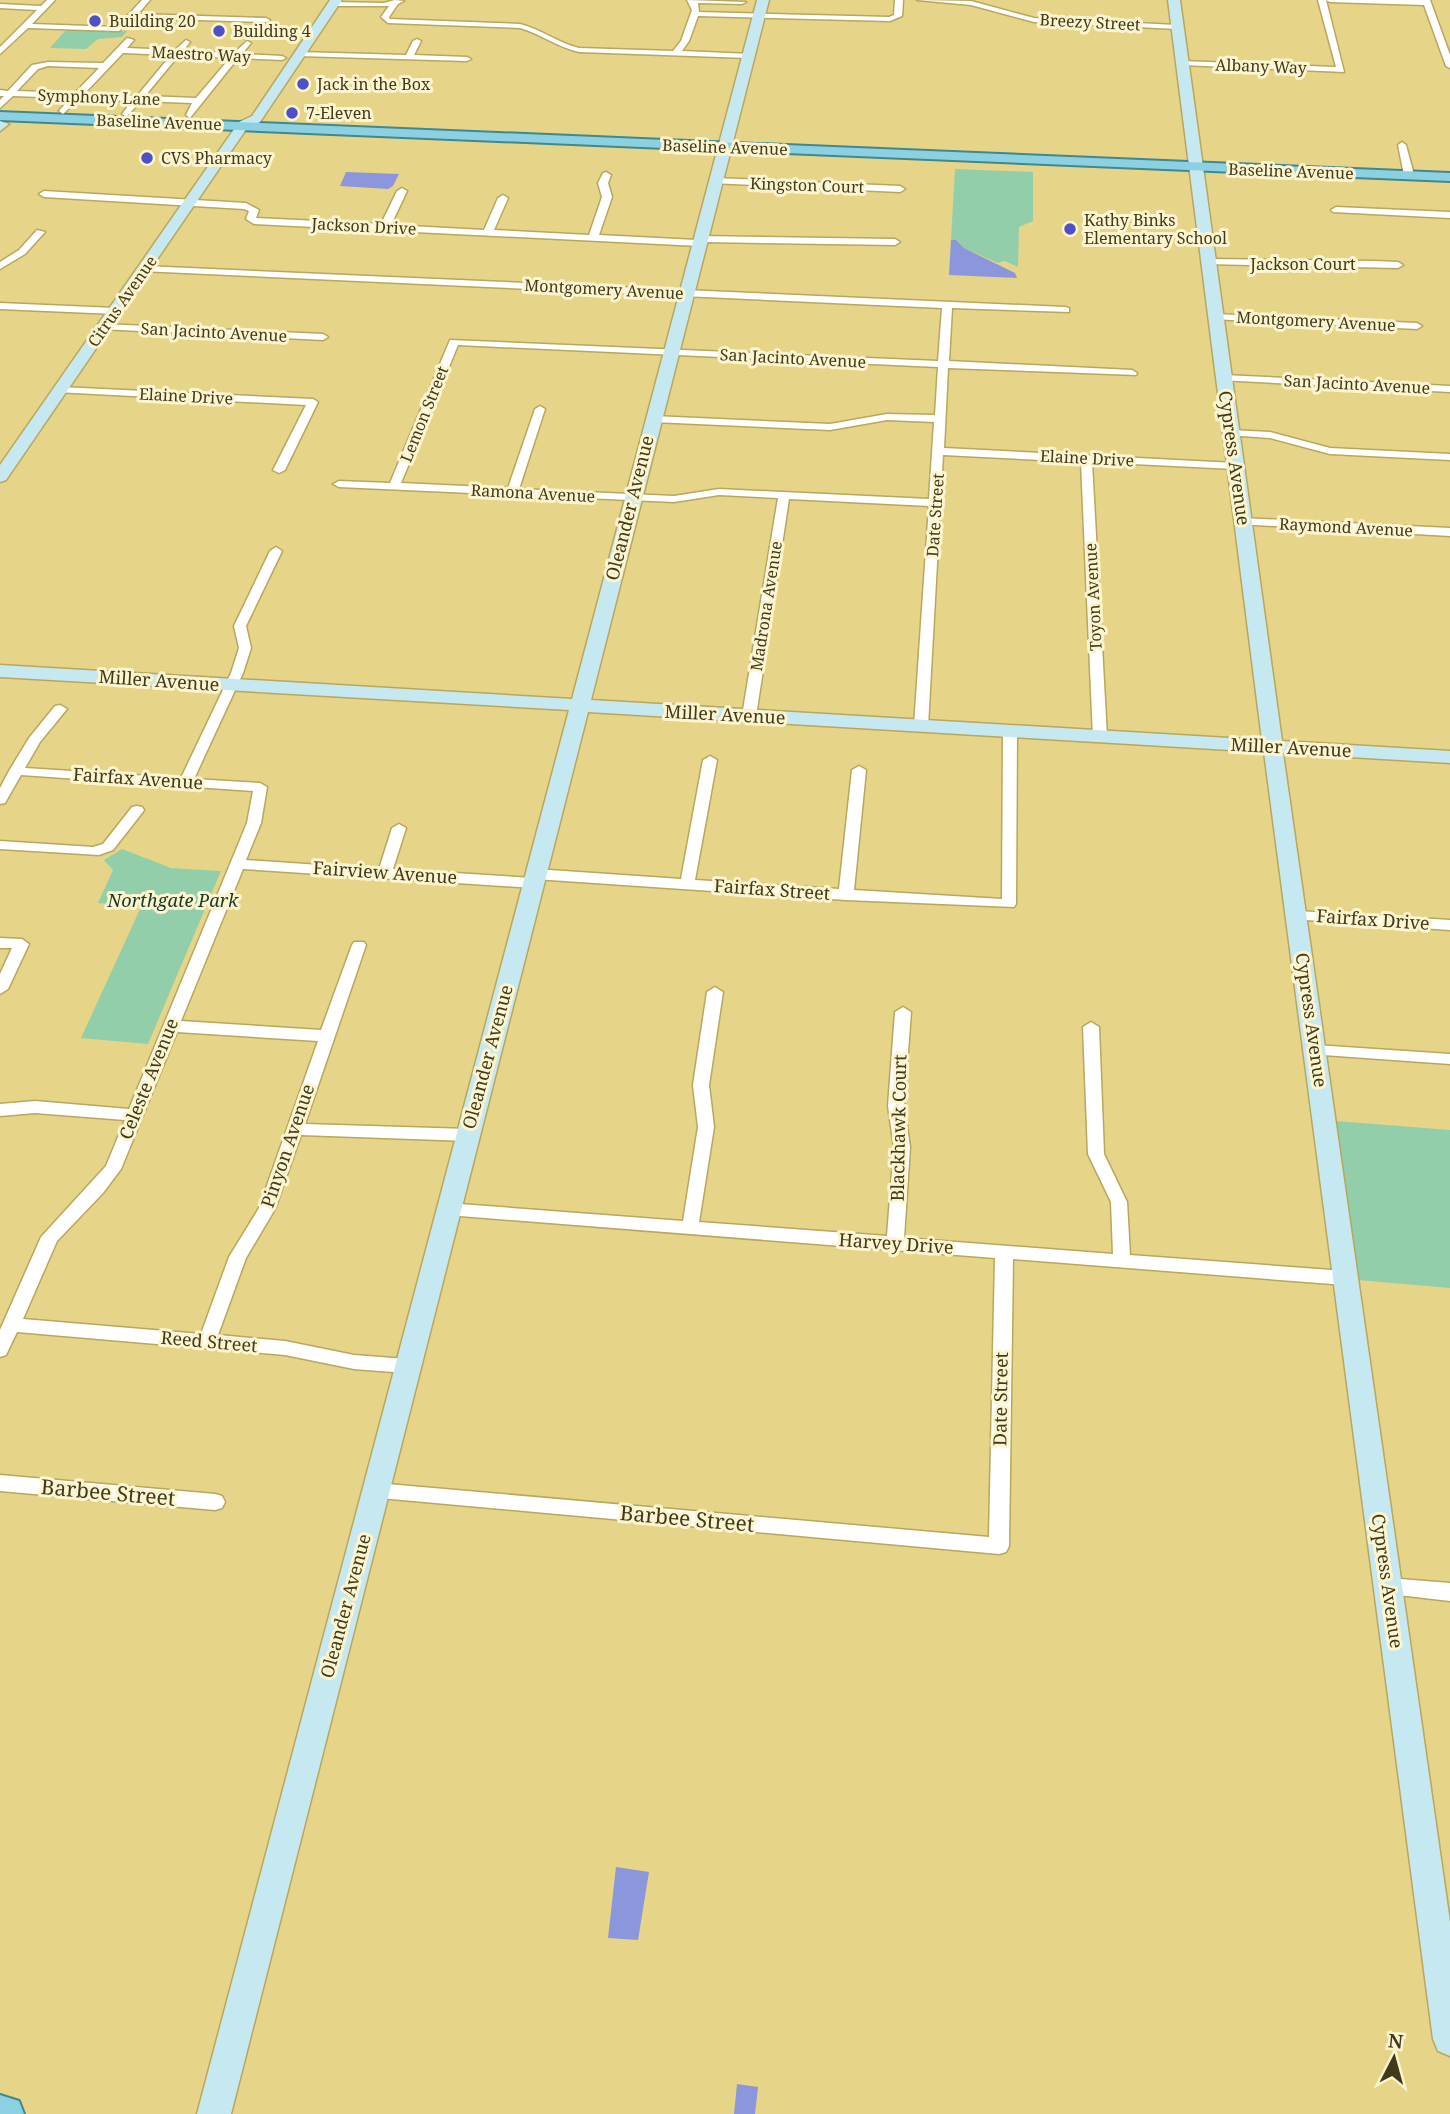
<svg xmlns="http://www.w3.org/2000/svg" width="1450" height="2114" font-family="'Noto Serif',serif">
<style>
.green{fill:#92cea9}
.water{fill:#8c96dc}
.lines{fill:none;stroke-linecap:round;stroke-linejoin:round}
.street-casing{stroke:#b8a75c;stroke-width:3}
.secondary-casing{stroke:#b8a75c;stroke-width:3}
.primary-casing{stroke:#40888e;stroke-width:4}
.street{fill:#fff;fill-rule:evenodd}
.secondary{fill:#c6e8f0;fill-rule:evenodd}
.primary{fill:#8cd1e1;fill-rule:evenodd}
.poi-dot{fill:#4d50c6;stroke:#fdf5d0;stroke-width:2.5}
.labels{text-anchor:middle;stroke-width:6;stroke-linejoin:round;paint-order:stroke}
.far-poi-label{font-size:16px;fill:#413a1a;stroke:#fdf5d0;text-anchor:start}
.far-street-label{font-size:16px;fill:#413a1a;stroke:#fdf5d0}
.street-label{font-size:18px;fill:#413a1a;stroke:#fdf5d0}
.park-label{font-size:18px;font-style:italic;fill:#163825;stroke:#fdf5d0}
.near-street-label{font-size:21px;fill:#413a1a;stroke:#fdf5d0}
</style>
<rect width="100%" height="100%" fill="#e6d488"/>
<g class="green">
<path d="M66,30L127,31L122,37L98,39L86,49L50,48Z"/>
<path d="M955,169L1033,172V221L1019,227L1018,267L1005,261L998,263L964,248L956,240H951Z"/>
<path d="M122,849L171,868L221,871L148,1044L81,1038L141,907L98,903L113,870L104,860Z"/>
<path d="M1336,1121L1450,1130V1288L1358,1280Z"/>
</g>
<g class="water">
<path d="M346,172L399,174L393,186L388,189L340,186Z"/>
<path d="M951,240H956L964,248L1015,273L1017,278L949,275Z"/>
<path d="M616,1867L649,1872L638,1940L608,1938Z"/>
<path d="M737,2084L758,2087L755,2114H734Z"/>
</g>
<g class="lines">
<g class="street-casing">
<g id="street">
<path d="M47,0H55L32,24L117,27L142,0H150L138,14L266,18L270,20L266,22L133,18L119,31L28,28L0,54V47L37,10L0,8V4L41,6Z"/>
<path d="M395,0L404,1L398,4L389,17L390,19L520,24C541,29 558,43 579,48L673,51L681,41L692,10L687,0L746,2L742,4L698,3L699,12L889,17L894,15L895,0H903L902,16L890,21L698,16L689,41L682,51L751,54L752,56L748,58L579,52C557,47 541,34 520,28L388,23L381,17L389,6H334L330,4L334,2L384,3Z"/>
<path d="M917,0L971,1L1034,18L1177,25L1181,27L1177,29L1034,22L971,5Z"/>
<path d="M1318,0H1326L1344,72L1182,65L1178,63L1182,61L1336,67Z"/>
<path d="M1326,0H1430L1450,55V68L1446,66L1424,5L1330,2Z"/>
<path d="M127,38L134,40L127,48L175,50L186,40L190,42L183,51L234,53L247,41L251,43L242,54L282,56L286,58L282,60L238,58L190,118L186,115L192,103L141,101L126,117L122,114L132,101L79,99L63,114L59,111L70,98L13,96L0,108V100L4,96H0V90L8,91L32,65L48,62L103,63ZM123,53L171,55L137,96L84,94ZM179,55L230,58L196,98L145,96ZM48,66L99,68L75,93L17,91L38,69Z"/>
<path d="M417,39L421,41L414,55L467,57L471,59L467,61L299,56L295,54L299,52L406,55L413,41Z"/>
<path d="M1402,142L1406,145L1414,175L1409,178L1404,175L1398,145Z"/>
<path d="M606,172L611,175L608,183L612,197L599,235L696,240L700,236L895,239L900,242L895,245L703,242L699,246L254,224L246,219L249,211L244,209L44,197L39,194L44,191L246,203L259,210L256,218L381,224L397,191L402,188L407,191L391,225L484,230L498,198L503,195L508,198L494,230L589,235L602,197L598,183L603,173Z"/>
<path d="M715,178L900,186L905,189L900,192L712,183V179Z"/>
<path d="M1336,207L1450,212V218L1333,212L1331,210Z"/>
<path d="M37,230L45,232L25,254L0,269V262L19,250Z"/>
<path d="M1208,259L1374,261L1398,262L1403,265L1398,268L1205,264V260Z"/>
<path d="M144,266L1065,307L1069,308V312L952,308L949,361L1132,370L1137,373L1136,375L948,368L944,448L1235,463L1241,466L1235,469L1092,462L1107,737L1105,740L1100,741L1093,737L1081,462L943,455L928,726L921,730L914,726L929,506L789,499L756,716L749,720L742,716L778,498L719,495L674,502L339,487L333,484L339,481L390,483L450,340L938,361L942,308L141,271L139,269ZM458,345L938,367L935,415L887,414L830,424L653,416L648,419L653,422L830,430L887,420L934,422L929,499L719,489L674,496L519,489L545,409L540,406L535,409L508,488L401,483Z"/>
<path d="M0,303L115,308L120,311L115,314L0,309Z"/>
<path d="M1215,314L1417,323L1422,326L1417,329L1211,319L1210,317Z"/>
<path d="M104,324L323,334L328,337L323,340L100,329L99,327Z"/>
<path d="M1223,375L1450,386V392L1219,380L1218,378Z"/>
<path d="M60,387L313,399L318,402L285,470L279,473L273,470L306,405L56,392V388Z"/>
<path d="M1231,430L1270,432L1330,448L1450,454V460L1330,454L1270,438L1227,435L1225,433Z"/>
<path d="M1242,518L1450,528V536L1238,524V520Z"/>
<path d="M276,547L282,551L246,626L251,648L243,673L194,779L260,783L267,787L261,823L246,860L379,869L392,828L399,824L406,828L393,869L533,878L540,883L533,888L243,869L181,1021L321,1030L352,945L354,942H364L366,945L305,1124L468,1129L474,1131L476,1135L474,1139L468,1141L301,1135L275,1209L246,1258L218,1335L285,1341L354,1355L406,1359L412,1361L415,1366L412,1371L406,1373L354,1369L285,1355L17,1332L6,1355L0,1357V1330L41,1237L106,1166L125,1120L35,1113L0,1116V1104L35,1101L129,1109L247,823L253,791L21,775L5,803L0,804V788L9,771L29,738L55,706L60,705L67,709L40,742L25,768L181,778L231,673L239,648L234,626L270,551ZM177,1032L318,1041L259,1208L229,1257L201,1334L23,1319L57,1241L103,1193L121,1169Z"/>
<path d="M1010,727L1017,731L1016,904L1014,907L846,900L535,879L528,874L535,869L681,879L703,760L710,756L717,760L695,880L839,889L852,770L859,766L866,770L854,890L1002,899L1003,731Z"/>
<path d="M137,806L142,807L144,810L142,813L113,850L99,855L0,849V841L93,847L103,844L132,807Z"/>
<path d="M1297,911L1450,920V930L1292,919L1290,916L1292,913Z"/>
<path d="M0,938L22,939L29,944L8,989L0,994V974L12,948H0Z"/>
<path d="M715,987L723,992L709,1085L714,1127L699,1222L887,1236L894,1147L888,1106L895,1012L903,1007L911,1012L904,1106L910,1147L904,1238L1113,1254L1111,1202L1088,1154L1083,1027L1091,1022L1099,1027L1104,1154L1127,1202L1130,1255L1345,1271L1351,1273L1354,1278L1351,1283L1345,1285L1013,1259L1009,1546L1006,1552L999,1554L369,1497L366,1491L369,1485L376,1483L989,1537L995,1258L447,1215L441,1213L439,1209L441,1205L447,1203L683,1221L698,1127L693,1085L707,992Z"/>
<path d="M1315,1045L1450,1054V1064L1309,1054L1307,1050L1309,1046Z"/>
<path d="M0,1475L215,1494L222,1496L225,1502L222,1508L215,1510L0,1491Z"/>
<path d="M1388,1578L1450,1583V1601L1381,1593L1378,1587L1381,1581Z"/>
</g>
</g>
<g class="secondary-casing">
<g id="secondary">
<path d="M330,0H342L260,122L247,128L6,480L0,482V465L239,122L252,116Z"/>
<path d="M757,0H769L591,700L1262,740L1168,0H1180L1282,741L1450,751V763L1283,753L1450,1922V2056L1438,2051L1433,2039L1264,752L588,712L231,2114H197L569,710L0,677V665L572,699Z"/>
<path d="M0,121L9,124L0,131Z"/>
</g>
</g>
<g class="primary-casing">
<g id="primary">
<path d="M0,112L1450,173V181L0,120Z"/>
<path d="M0,2095L19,2101L24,2114H0Z"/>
</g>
</g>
<use href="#street" class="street"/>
<use href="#secondary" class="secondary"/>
<use href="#primary" class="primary"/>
</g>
<g class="poi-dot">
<circle cx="95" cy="21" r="7"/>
<circle cx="219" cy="31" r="7"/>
<circle cx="303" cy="84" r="7"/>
<circle cx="292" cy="113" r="7"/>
<circle cx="147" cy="158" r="7"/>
<circle cx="1070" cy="229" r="7"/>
</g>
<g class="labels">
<g class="far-poi-label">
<text x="109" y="27">Building 20</text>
<text x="233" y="37">Building 4</text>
<text x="317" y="90">Jack in the Box</text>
<text x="306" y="119">7-Eleven</text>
<text x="161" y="164">CVS Pharmacy</text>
<text x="1084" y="226">Kathy Binks<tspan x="1084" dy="18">Elementary School</tspan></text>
</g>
<g class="far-street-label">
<text transform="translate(1090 22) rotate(3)" y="6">Breezy Street</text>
<text transform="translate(201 54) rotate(3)" y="6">Maestro Way</text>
<text transform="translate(1261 66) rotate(2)" y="6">Albany Way</text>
<text transform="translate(99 97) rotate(2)" y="6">Symphony Lane</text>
<text transform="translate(159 122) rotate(2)" y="6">Baseline Avenue</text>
<text transform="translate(725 147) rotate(2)" y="6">Baseline Avenue</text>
<text transform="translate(1291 171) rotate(2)" y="6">Baseline Avenue</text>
<text transform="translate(807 185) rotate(2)" y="6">Kingston Court</text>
<text transform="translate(364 226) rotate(3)" y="6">Jackson Drive</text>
<text x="1303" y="270">Jackson Court</text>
<text transform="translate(604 289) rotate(3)" y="6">Montgomery Avenue</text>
<text transform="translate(122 301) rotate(-55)" y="6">Citrus Avenue</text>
<text transform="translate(1316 321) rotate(3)" y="6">Montgomery Avenue</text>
<text transform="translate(214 332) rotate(3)" y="6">San Jacinto Avenue</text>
<text transform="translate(793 358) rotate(3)" y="6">San Jacinto Avenue</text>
<text transform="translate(1357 384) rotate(3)" y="6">San Jacinto Avenue</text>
<text transform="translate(186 396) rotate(3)" y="6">Elaine Drive</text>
<text transform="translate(424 414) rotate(-68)" y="6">Lemon Street</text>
<text transform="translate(1087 458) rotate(3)" y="6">Elaine Drive</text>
<text transform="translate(533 493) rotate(3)" y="6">Ramona Avenue</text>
<text transform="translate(935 515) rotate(-86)" y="6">Date Street</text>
<text transform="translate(1346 527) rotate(3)" y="6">Raymond Avenue</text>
<text transform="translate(1093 597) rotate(-93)" y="6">Toyon Avenue</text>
<text transform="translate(766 606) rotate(-81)" y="6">Madrona Avenue</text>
</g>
<g class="street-label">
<text transform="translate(1234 458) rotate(82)" y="6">Cypress Avenue</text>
<text transform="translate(630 508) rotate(-76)" y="6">Oleander Avenue</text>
<text transform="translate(159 681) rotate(4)" y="6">Miller Avenue</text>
<text transform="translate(725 715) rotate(3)" y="6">Miller Avenue</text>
<text transform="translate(1291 748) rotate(3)" y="6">Miller Avenue</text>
<text transform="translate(138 779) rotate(4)" y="6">Fairfax Avenue</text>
<text transform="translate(385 873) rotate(4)" y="6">Fairview Avenue</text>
<text transform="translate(772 890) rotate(4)" y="6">Fairfax Street</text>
<text transform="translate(1373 920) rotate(4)" y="6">Fairfax Drive</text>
<text transform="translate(1311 1020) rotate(82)" y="6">Cypress Avenue</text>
<text transform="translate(488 1057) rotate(-75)" y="6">Oleander Avenue</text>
<text transform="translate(149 1079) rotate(-68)" y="6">Celeste Avenue</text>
<text transform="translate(899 1128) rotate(-89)" y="6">Blackhawk Court</text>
<text transform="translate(288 1146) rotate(-71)" y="6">Pinyon Avenue</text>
<text transform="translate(896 1244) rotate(4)" y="6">Harvey Drive</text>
<text transform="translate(209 1342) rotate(5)" y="6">Reed Street</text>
<text transform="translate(1001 1399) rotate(-89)" y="6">Date Street</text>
<text transform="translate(1387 1581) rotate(82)" y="6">Cypress Avenue</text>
<text transform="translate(346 1606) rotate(-75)" y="6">Oleander Avenue</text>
</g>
<g class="park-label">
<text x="173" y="907">Northgate Park</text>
</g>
<g class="near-street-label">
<text transform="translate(108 1493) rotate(5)" y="7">Barbee Street</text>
<text transform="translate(687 1519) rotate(5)" y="7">Barbee Street</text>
</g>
</g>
<g transform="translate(1394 2058) rotate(6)" stroke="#fdf5d0" stroke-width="5" paint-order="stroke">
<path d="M0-5L12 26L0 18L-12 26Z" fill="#413a1a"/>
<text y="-10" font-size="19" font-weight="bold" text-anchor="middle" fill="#413a1a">N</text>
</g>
</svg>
